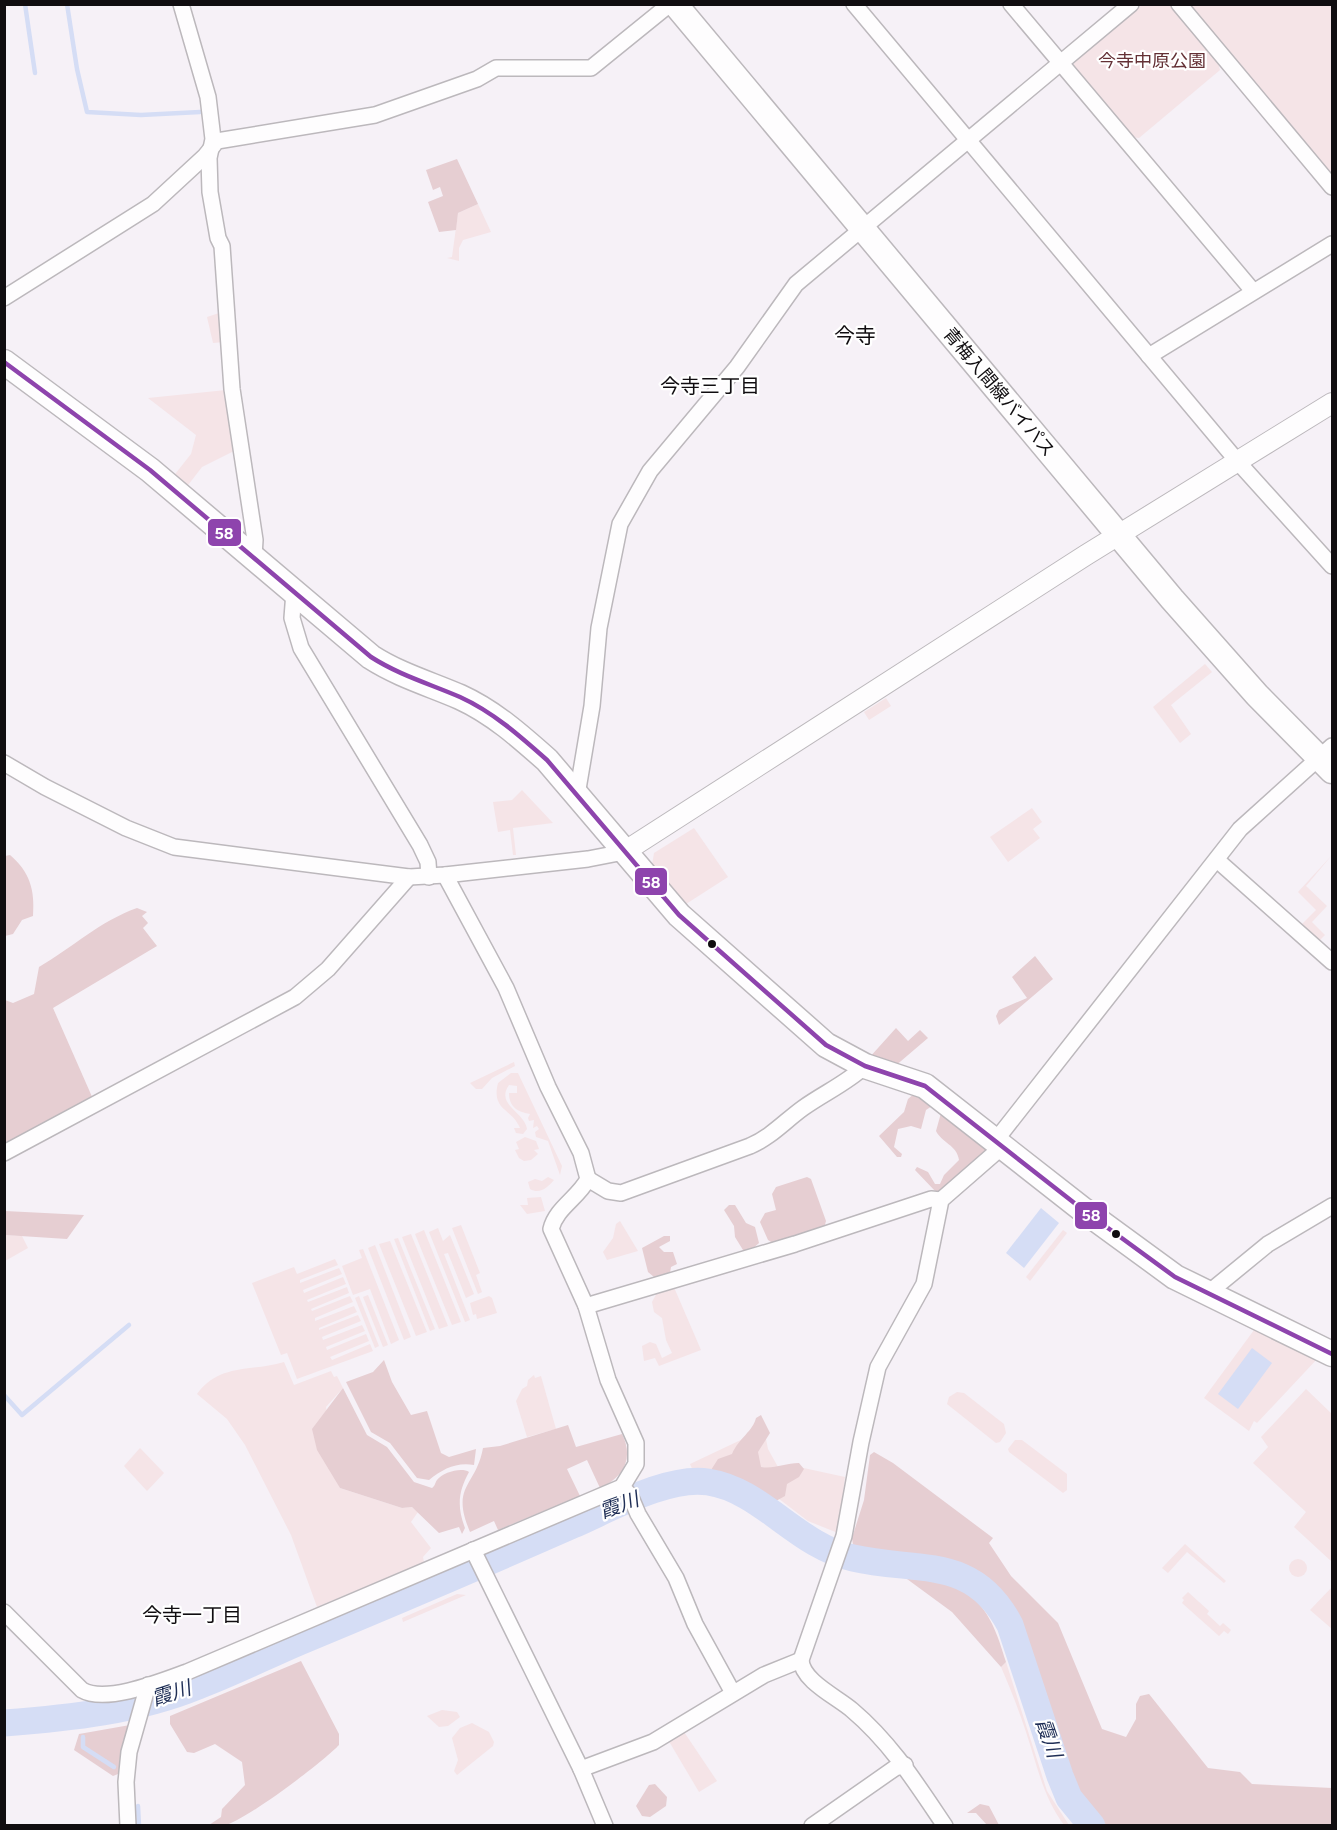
<svg xmlns="http://www.w3.org/2000/svg" width="1337" height="1830" font-family="Figtree,'Noto Sans JP',sans-serif">
<style>
.green{fill:#f5e4e7}
.forest{fill:#e6ced2}
.water{fill:#d5ddf5}
.lines{fill:none;stroke-linecap:round;stroke-linejoin:round}
.stream{stroke:#d5ddf5;stroke-width:4.5}
.river{stroke:#d5ddf5;stroke-width:27}
.minor-casing{stroke:#bcb8bc;stroke-width:18}
.tertiary-casing{stroke:#bcb8bc;stroke-width:22}
.primary-casing{stroke:#bcb8bc;stroke-width:27}
.minor{stroke:#fefdfe;stroke-width:15}
.tertiary{stroke:#fefdfe;stroke-width:20}
.primary{stroke:#fefdfe;stroke-width:24}
.bus-1-casing{stroke:#fff;stroke-width:9}
.bus-1{stroke:#8e44ad;stroke-width:4.5}
.bus-dot{fill:#100d10;stroke:#fff;stroke-width:2}
.labels{text-anchor:middle;stroke-width:4.5;stroke-linejoin:round;paint-order:stroke}
.park-label{font-size:18px;fill:#643035;stroke:#fff}
.street-label{font-size:18px;fill:#100d10;stroke:#fff}
.neighbourhood-label{font-size:20px;fill:#100d10;stroke:#fff}
.water-label{font-size:20px;font-style:italic;fill:#1f2e56;stroke:#fff}
.quarter-label{font-size:21px;fill:#100d10;stroke:#fff}
.line-badge{stroke:#fff;stroke-width:2}
.badge-label{font-size:16px;text-anchor:middle;font-weight:bold;fill:#fff}
</style>
<rect width="100%" height="100%" fill="#f6f1f7"/>
<g class="green">
<path d="M1171,4L1218,62L1220,70L1139,138L1132,137L1074,68V62L1142,5Z"/>
<path d="M1188,5H1332V177Z"/>
<path d="M478,204L491,232L463,240L459,248V261L447,258L452,257L458,213Z"/>
<path d="M222,312L224,342L213,343L207,317Z"/>
<path d="M226,390L236,450L202,467L185,489L172,478L191,454L196,435L148,398Z"/>
<path d="M1205,664L1212,672L1171,705L1191,734L1180,743L1153,707Z"/>
<path d="M886,698L891,706L869,720L864,712Z"/>
<path d="M522,790L553,823L513,828L516,855H513L510,830L498,832L493,802L512,800Z"/>
<path d="M1032,808L1042,822L1033,829L1040,838L1008,862L990,837Z"/>
<path d="M694,828L728,877L686,904L679,903L651,871L654,853Z"/>
<path d="M1332,855L1306,886L1327,906L1312,922L1325,935L1317,943L1299,927L1316,910L1298,892Z"/>
<path d="M514,1062L515,1066L492,1078L482,1089H476L470,1083Z"/>
<path d="M511,1073H518L562,1166L560,1175L548,1141L536,1137L535,1132L539,1129L537,1126L533,1128L534,1120L529,1121L528,1118L530,1114C519,1112 509,1108 509,1093H517V1086L509,1085C495,1105 525,1112 527,1129L523,1134L516,1133L514,1128H520C512,1108 491,1111 498,1083Z"/>
<path d="M525,1137L536,1141L539,1149L534,1150L538,1154L531,1160L524,1161L519,1158L515,1150L519,1149L516,1142Z"/>
<path d="M548,1177L554,1180C548,1187 540,1195 530,1189L528,1182L535,1179L542,1181Z"/>
<path d="M541,1197L545,1211L527,1214L520,1205H528L527,1198Z"/>
<path d="M620,1221L638,1251L607,1260L603,1252L613,1238L616,1224Z"/>
<path d="M461,1225L480,1273L476,1275L482,1292L478,1294L452,1228Z"/>
<path d="M438,1228L443,1241L450,1235L474,1294L466,1298L448,1253L444,1254L470,1320L465,1322L429,1232Z"/>
<path d="M424,1230L461,1322L452,1325L415,1234Z"/>
<path d="M1063,1230L1067,1233L1030,1281L1026,1277Z"/>
<path d="M411,1234L448,1326L439,1329L402,1237Z"/>
<path d="M4,1235L22,1236L28,1248L5,1261Z"/>
<path d="M398,1238L435,1329L430,1331L394,1239Z"/>
<path d="M390,1241L427,1332L416,1336L379,1244Z"/>
<path d="M375,1245L411,1337L404,1340L368,1248Z"/>
<path d="M363,1249L399,1340L391,1344L370,1289L353,1295L342,1266L362,1258L359,1250Z"/>
<path d="M335,1259L338,1265L300,1280V1283L339,1268L342,1274L303,1290L304,1293L343,1277L346,1284L307,1300L308,1302L347,1287L349,1293L311,1309L312,1311L350,1296L353,1302L315,1318V1321L354,1306L357,1312L319,1328V1330L358,1315L361,1321L322,1337L323,1340L362,1325L365,1331L326,1347L327,1350L366,1334L369,1341L330,1357L332,1360L370,1344L373,1351L297,1379L287,1353L281,1355L252,1283L294,1267L297,1274Z"/>
<path d="M673,1285L701,1350L659,1366L655,1358L644,1361L642,1346L650,1342L656,1344L662,1358L672,1353L666,1340L662,1318L654,1312L652,1302L659,1289Z"/>
<path d="M368,1295L388,1345L383,1347L363,1297Z"/>
<path d="M359,1296L379,1346L375,1348L355,1298Z"/>
<path d="M489,1296L492,1298L497,1313L477,1319L476,1314L473,1315L470,1303Z"/>
<path d="M1247,1323L1319,1357L1257,1423L1254,1421L1249,1431L1204,1398L1254,1330L1245,1326Z"/>
<path d="M284,1362L294,1385L331,1371L334,1377L337,1376L343,1388L326,1407L340,1488L402,1508L412,1507L418,1512L411,1522L431,1548L423,1557L424,1562L317,1607L291,1535L245,1445L227,1419L197,1394C220,1363 251,1372 284,1362Z"/>
<path d="M534,1375L535,1378L541,1376L556,1429L527,1437L516,1401L522,1389L527,1386L528,1380Z"/>
<path d="M1306,1389L1332,1414V1562L1294,1527L1306,1512L1253,1463L1268,1447L1261,1437Z"/>
<path d="M957,1392L964,1393L1004,1424L1006,1433L1000,1442L996,1443L947,1404L949,1397Z"/>
<path d="M764,1429L768,1449L778,1467L727,1478L694,1473L690,1464Z"/>
<path d="M1015,1440H1022L1067,1474V1490L1063,1493L1009,1452L1008,1449Z"/>
<path d="M140,1448L164,1473L147,1491L124,1466Z"/>
<path d="M799,1467L845,1477L838,1533L808,1521L774,1495Z"/>
<path d="M1185,1544L1226,1581L1224,1583L1187,1552L1168,1573L1162,1568Z"/>
<circle cx="1298" cy="1568" r="9"/>
<path d="M1332,1587V1629L1310,1610Z"/>
<path d="M1188,1592L1209,1611L1207,1614L1220,1626L1223,1623L1231,1630L1228,1634L1224,1631L1219,1636L1182,1603L1184,1600L1182,1598Z"/>
<path d="M457,1594L466,1595L403,1622L402,1618Z"/>
<path d="M1006,1662L1047,1791L1069,1825H1064C1043,1797 1037,1765 1026,1732C1019,1710 1010,1688 1001,1667Z"/>
<path d="M442,1710L457,1712L460,1717L448,1726L439,1727L427,1716Z"/>
<path d="M472,1723L489,1732L494,1742L493,1746L457,1775L454,1771L458,1760L452,1738L460,1728Z"/>
<path d="M682,1729L717,1781L699,1792L667,1738Z"/>
</g>
<g class="forest">
<path d="M457,159L478,204L458,213L456,230L439,232L428,202L443,196L440,187L433,190L426,170Z"/>
<path d="M10,855C30,872 35,890 33,916L22,920L13,934L5,936V856Z"/>
<path d="M137,908L147,912L142,916L148,923L143,928L157,946L53,1008L93,1099L5,1146V1000L13,1003L34,994L39,967C72,948 100,921 137,908Z"/>
<path d="M1035,956L1053,979L999,1025L996,1016L999,1010L1027,998L1012,977Z"/>
<path d="M896,1028L908,1041L920,1030L928,1038L894,1067L869,1058Z"/>
<path d="M915,1093L932,1106L926,1110L921,1129L911,1126L898,1129L894,1147L902,1154L901,1157H897L879,1136L904,1112L908,1099Z"/>
<path d="M941,1113L990,1150L942,1192H936L915,1170L917,1167L928,1172L935,1184H940L944,1175L959,1160C957,1145 942,1143 936,1131Z"/>
<path d="M807,1177L811,1179L826,1221L824,1228L774,1244L768,1240L760,1222L765,1213L776,1210L772,1194L776,1187Z"/>
<path d="M729,1205H735L746,1223L755,1227L759,1243L751,1250H743L735,1237L734,1226L724,1210Z"/>
<path d="M5,1211L84,1215L67,1239L5,1235Z"/>
<path d="M664,1236H670V1241L659,1247L664,1252H673L677,1264L671,1267L670,1273L654,1277L648,1272L642,1248Z"/>
<path d="M384,1360L392,1382L411,1415L427,1411L441,1453L449,1457L476,1449L474,1465C456,1462 443,1469 429,1480L417,1478L390,1443L371,1432L346,1382L373,1372Z"/>
<path d="M343,1388L367,1435L387,1447L414,1482L432,1488C435,1486 435,1483 437,1480C443,1472 462,1467 469,1472C458,1492 457,1507 465,1528L462,1534L459,1527L439,1533L412,1507L402,1508L340,1488L317,1450L312,1429Z"/>
<path d="M761,1415L770,1433L758,1452L761,1467C775,1469 785,1463 799,1463L804,1469L799,1477L787,1484L785,1496L776,1501L764,1499L749,1487L720,1481L712,1476L711,1470L718,1459L732,1454C739,1438 753,1431 756,1418Z"/>
<path d="M568,1425L576,1447L622,1434C634,1458 624,1477 600,1488L587,1460L567,1469L580,1496L498,1530L494,1521L470,1532C450,1485 476,1487 483,1448L500,1446Z"/>
<path d="M874,1452L893,1463L993,1538L989,1543L1011,1576L1058,1623L1102,1729L1126,1737L1136,1719V1704L1140,1696L1149,1694L1208,1768L1240,1772L1252,1784L1332,1788V1825L1108,1826C1093,1814 1083,1803 1075,1786L1023,1633C1004,1592 973,1561 926,1556C900,1554 877,1555 853,1545L852,1538L864,1500L870,1455Z"/>
<path d="M907,1579C972,1582 989,1603 1006,1662L1001,1667L952,1612Z"/>
<path d="M301,1661L339,1734V1745C323,1762 244,1822 223,1826C219,1826 213,1825 209,1825L221,1817L222,1809L245,1785L242,1762L215,1744L194,1753L187,1752L170,1724V1716Z"/>
<path d="M130,1725L118,1774L113,1776L74,1750L79,1734Z"/>
<path d="M655,1784L667,1797L666,1806L650,1817L642,1816L636,1806L649,1785Z"/>
<path d="M980,1804L989,1806L999,1825H987L976,1813H967Z"/>
</g>
<g class="water">
<path d="M1041,1208L1059,1223L1024,1268L1006,1253Z"/>
<path d="M1252,1348L1272,1363L1238,1409L1218,1394Z"/>
</g>
<g class="lines">
<g class="stream">
<path d="M25,4L35,73"/>
<path d="M67,4L77,69L87,112L141,115L200,112"/>
<path d="M4,1395L22,1415L129,1325"/>
<path d="M86,1725L88,1715"/>
<path d="M83,1737V1747L114,1767"/>
<path d="M138,1806L139,1826"/>
</g>
<path class="river" d="M4,1723C70,1718 137,1711 198,1686C233,1673 266,1656 299,1642C391,1604 482,1565 573,1525C610,1509 667,1476 708,1482C762,1490 797,1546 853,1558C918,1573 973,1554 1010,1625L1060,1776L1069,1798L1092,1826"/>
<g class="minor-casing">
<g id="minor">
<path d="M181,4L208,97L213,139L209,158L210,192L218,238L222,246L232,389L255,540L254,556"/>
<path d="M854,4L1238,462L1332,566"/>
<path d="M1011,4L1253,291"/>
<path d="M1179,4L1332,187"/>
<path d="M4,298L153,204L205,156L217,141L375,115L477,79L496,68H591L670,4"/>
<path d="M1149,356L1332,244"/>
<path d="M294,592L292,618L301,648L420,845L428,862L429,877"/>
<path d="M4,763L45,787L126,828L174,847L409,877L445,875L588,859L624,852"/>
<path d="M577,795L592,706L599,628L620,524L650,471L737,367L796,284L1131,4"/>
<path d="M1217,860L1332,962"/>
<path d="M996,1140L1240,829L1332,746"/>
<path d="M4,1153L295,997L328,969L409,877"/>
<path d="M588,1179L608,1191L621,1193L750,1146C771,1137 785,1121 803,1108C824,1093 847,1083 865,1066"/>
<path d="M1207,1294L1268,1244L1332,1206"/>
<path d="M586,1306L795,1244L931,1199L941,1200"/>
<path d="M622,1487L630,1495L638,1514L676,1578L695,1624L733,1693"/>
<path d="M473,1550L581,1769L605,1826"/>
<path d="M4,1612L82,1690C106,1704 162,1681 187,1672L622,1487L636,1464V1443L608,1380L586,1306L551,1229C556,1208 578,1198 588,1179L581,1153L548,1087L506,988L445,875"/>
<path d="M581,1769L653,1742L764,1675L801,1660"/>
<path d="M128,1826L126,1782L129,1752L148,1685"/>
<path d="M812,1826L895,1768L905,1765"/>
<path d="M945,1826C916,1783 891,1743 852,1710C837,1697 802,1681 801,1660L844,1536L861,1442L878,1367L924,1284L941,1200L1003,1146"/>
</g>
</g>
<g class="tertiary-casing">
<path id="tertiary" d="M624,852L1086,555L1332,403"/>
</g>
<g class="primary-casing">
<g id="primary">
<path d="M675,4L1172,599L1257,695L1332,771"/>
<path d="M4,362L150,470L371,657C399,675 430,684 460,697C493,712 520,736 547,760L679,915L826,1045L865,1066L925,1086L1082,1209L1175,1277L1332,1354"/>
</g>
</g>
<use href="#minor" class="minor"/>
<use href="#tertiary" class="tertiary"/>
<use href="#primary" class="primary"/>
<g class="bus-1-casing">
<path id="bus-1" d="M4,362L150,470L371,657C399,675 430,684 460,697C493,712 520,736 547,760L679,915L826,1045L865,1066L925,1086L1082,1209L1175,1277L1332,1354"/>
</g>
<use href="#bus-1" class="bus-1"/>
</g>
<g class="bus-dot">
<circle cx="712" cy="944" r="5"/>
<circle cx="1116" cy="1234" r="5"/>
</g>
<g class="labels">
<g class="park-label">
<text x="1152" y="67">今寺中原公園</text>
</g>
<g class="street-label">
<text transform="translate(999 392) rotate(50)" y="6">青梅入間線バイパス</text>
</g>
<g class="neighbourhood-label">
<text x="710" y="393">今寺三丁目</text>
<text x="192" y="1622">今寺一丁目</text>
</g>
<g class="water-label">
<text transform="translate(619 1505) rotate(-20)" y="7">霞川</text>
<text transform="translate(171 1693) rotate(-18)" y="7">霞川</text>
<text transform="translate(1049 1738) rotate(71)" y="7">霞川</text>
</g>
<g class="quarter-label">
<text x="855" y="343">今寺</text>
</g>
</g>
<g class="line-badge">
<rect x="207" y="518" width="35" height="29" rx="6" fill="#8e44ad"/>
<rect x="634" y="867" width="34" height="29" rx="6" fill="#8e44ad"/>
<rect x="1074" y="1201" width="34" height="29" rx="6" fill="#8e44ad"/>
</g>
<g class="badge-label">
<text x="224" y="539">58</text>
<text x="651" y="888">58</text>
<text x="1091" y="1221">58</text>
</g>
<rect width="1337" height="1830" fill="none" stroke="#100d10" stroke-width="12"/>
</svg>
